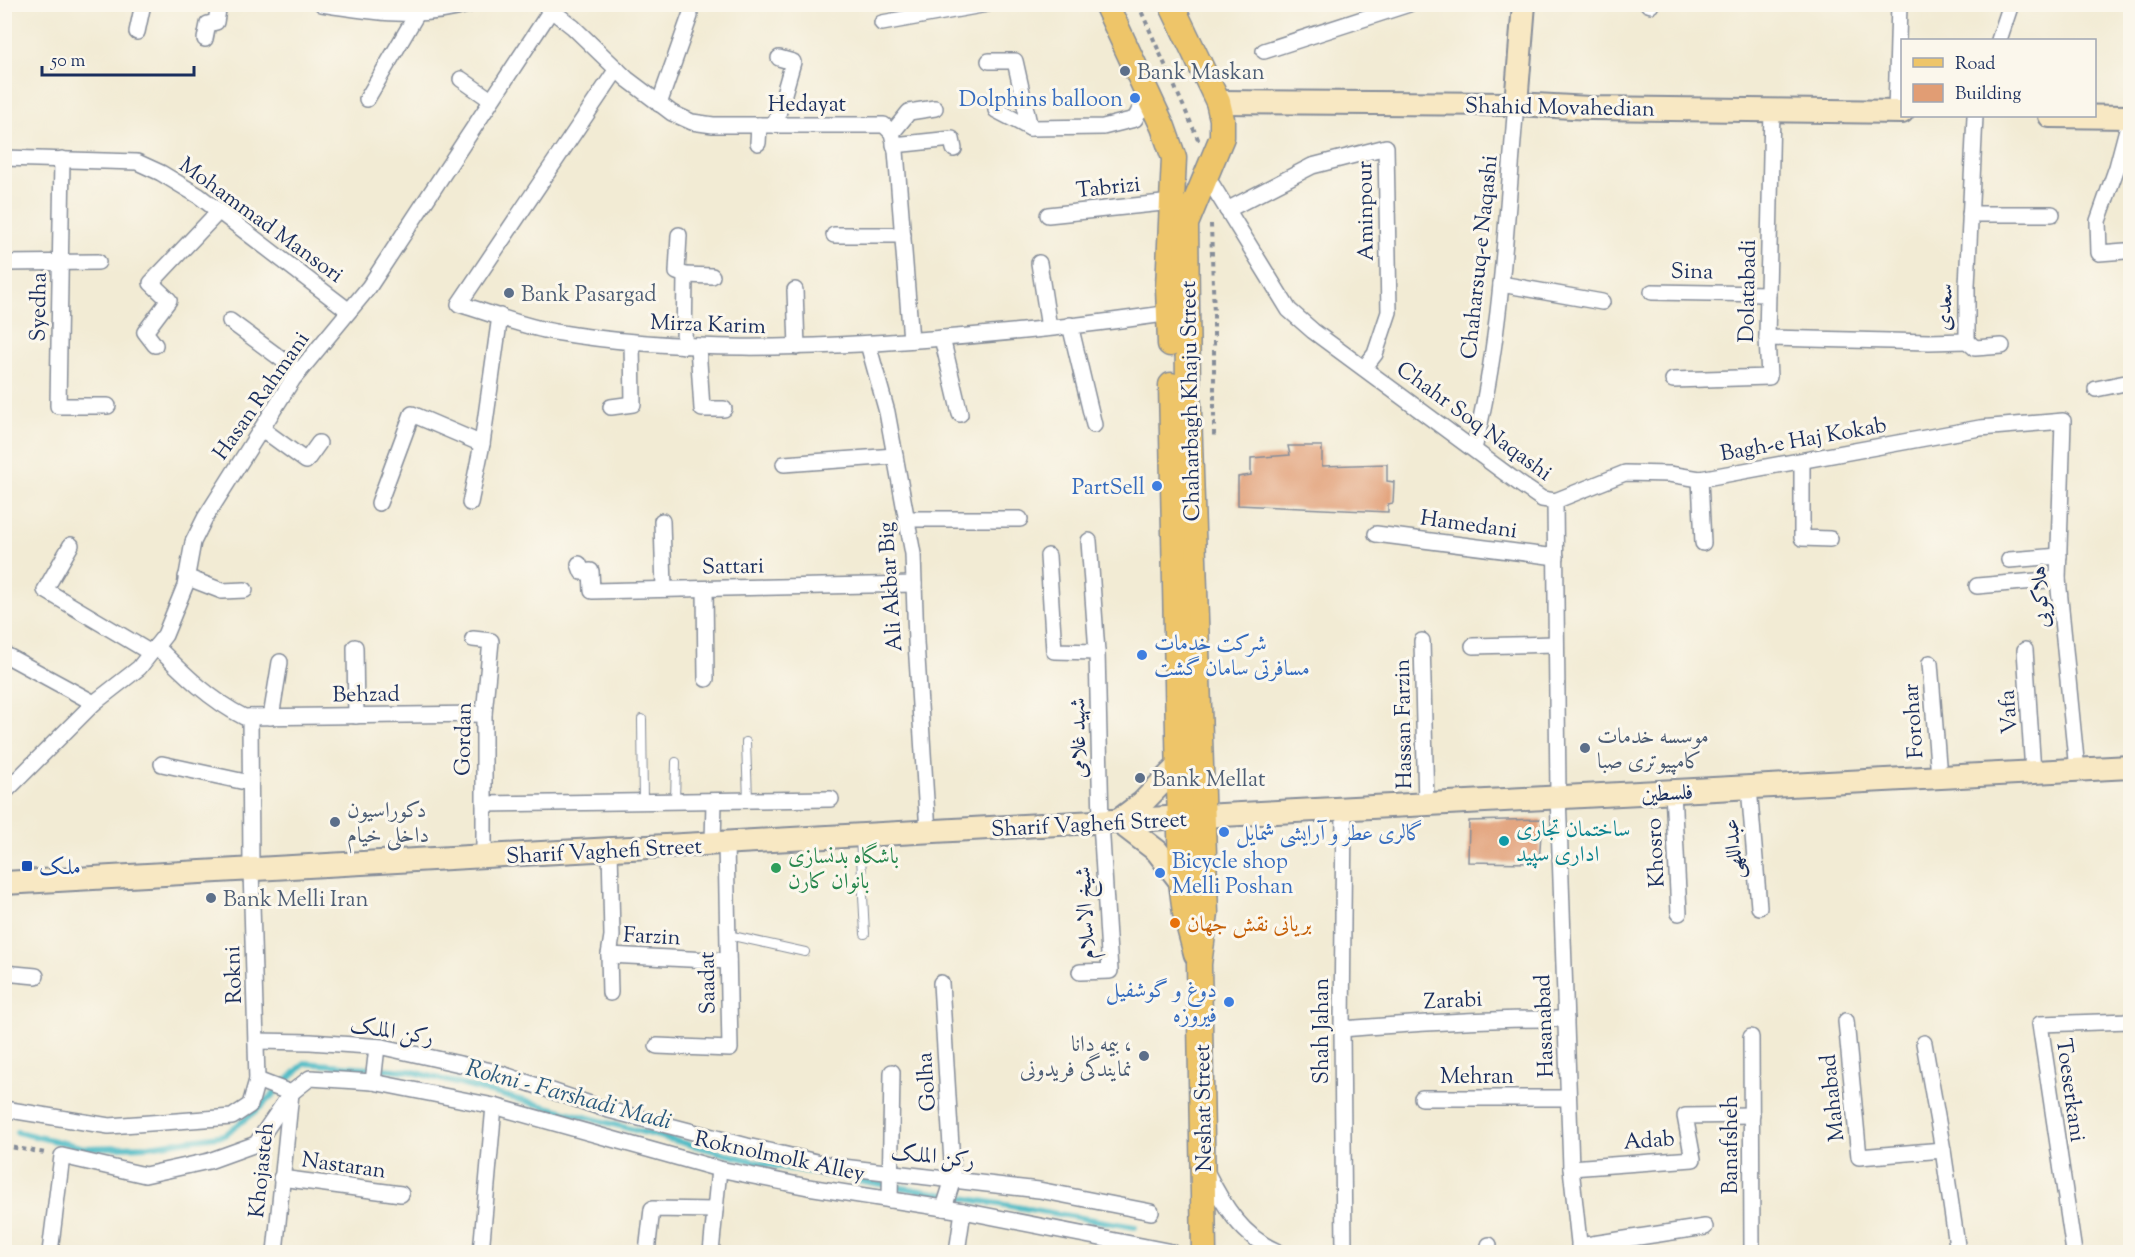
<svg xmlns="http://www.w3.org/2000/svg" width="2135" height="1257" font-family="'Sorts Mill Goudy',Amiri,serif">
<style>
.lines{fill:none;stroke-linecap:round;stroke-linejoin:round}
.stream{stroke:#4cbac5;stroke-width:6}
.building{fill:#e19d74}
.lane-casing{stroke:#868d99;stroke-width:10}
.street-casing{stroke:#868d99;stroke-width:18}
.secondary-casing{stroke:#868d99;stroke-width:26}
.primary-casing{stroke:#868d99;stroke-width:27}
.path{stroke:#868d99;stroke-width:4;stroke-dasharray:4.5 4.5;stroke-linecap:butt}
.lane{stroke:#fff;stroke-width:8}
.street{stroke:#fff;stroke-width:15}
.secondary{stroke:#f8e8c3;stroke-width:22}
.primary{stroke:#eec569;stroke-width:24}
.service-dot{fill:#5c6f8a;stroke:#fbf7ec;stroke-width:2}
.shop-dot{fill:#3f7fe0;stroke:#fbf7ec;stroke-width:2}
.culture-dot{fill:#0f9aa8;stroke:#fbf7ec;stroke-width:2}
.transit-dot{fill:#1a4fb4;stroke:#fbf7ec;stroke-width:2}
.leisure-dot{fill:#2e9e5b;stroke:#fbf7ec;stroke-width:2}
.food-dot{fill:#e8710a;stroke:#fbf7ec;stroke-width:2}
.labels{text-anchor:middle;stroke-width:6;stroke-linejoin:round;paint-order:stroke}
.service-label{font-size:22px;fill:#4e5e75;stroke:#fbf7ec;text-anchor:start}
.shop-label{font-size:22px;fill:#366cbe;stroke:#fbf7ec;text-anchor:end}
.street-label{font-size:22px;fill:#1b2f5e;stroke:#fbf7ec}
.culture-label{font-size:22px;fill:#0d838f;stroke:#fbf7ec;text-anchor:start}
.leisure-label{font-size:22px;fill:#27864d;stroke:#fbf7ec;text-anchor:start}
.transit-label{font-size:22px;fill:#164399;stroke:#fbf7ec;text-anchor:start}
.food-label{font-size:22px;fill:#c56008;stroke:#fbf7ec;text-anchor:start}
.water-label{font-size:24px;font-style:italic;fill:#2a597d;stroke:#fbf7ec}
</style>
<rect width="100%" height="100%" fill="#fbf7ec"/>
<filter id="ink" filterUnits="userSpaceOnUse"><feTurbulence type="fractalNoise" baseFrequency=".0167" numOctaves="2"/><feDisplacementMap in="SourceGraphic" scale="12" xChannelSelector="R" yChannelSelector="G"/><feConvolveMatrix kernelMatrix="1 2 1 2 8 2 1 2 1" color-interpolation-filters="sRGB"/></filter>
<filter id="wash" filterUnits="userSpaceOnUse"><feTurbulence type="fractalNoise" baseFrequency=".008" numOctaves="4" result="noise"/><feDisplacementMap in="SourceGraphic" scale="24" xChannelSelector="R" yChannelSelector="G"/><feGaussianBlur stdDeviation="1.35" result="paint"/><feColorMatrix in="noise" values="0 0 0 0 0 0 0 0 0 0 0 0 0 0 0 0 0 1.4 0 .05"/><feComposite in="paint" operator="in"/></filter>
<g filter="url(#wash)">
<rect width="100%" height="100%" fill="#f2ebd4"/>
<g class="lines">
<path class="stream" d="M17,1132L85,1148L149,1146L225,1135L259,1108L305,1063L410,1071L768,1165L1135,1227"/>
</g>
<g id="blocks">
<g class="building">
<path d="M1288,446H1322V466L1387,464V481L1394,482L1393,503L1388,504V512L1238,505V477L1251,475V458L1290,455Z"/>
<path d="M1542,819L1539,863L1468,862L1469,821Z"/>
</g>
</g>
</g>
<g filter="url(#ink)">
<use href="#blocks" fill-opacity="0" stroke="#868d99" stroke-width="1.5"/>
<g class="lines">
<g class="lane-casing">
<g id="lane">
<path d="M642,719L643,802"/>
<path d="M746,742L748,800"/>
<path d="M675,801L676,762"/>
<path d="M860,837L865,934"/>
<path d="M728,935L805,952"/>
</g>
</g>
<g class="street-casing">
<g id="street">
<path d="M322,4C371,12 423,20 471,4"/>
<path d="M1648,4L1651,5"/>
<path d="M545,5L573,27L627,79L672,113L692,122L713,125H884L892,133L896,151L911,340"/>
<path d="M882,23L987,4"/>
<path d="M137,32L143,4"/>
<path d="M205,39L208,24L216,22L219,4"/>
<path d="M1999,40L2011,4"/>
<path d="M1264,51L1409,4"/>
<path d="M989,61H1015L1030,128L996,110"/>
<path d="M617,69L459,304C490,313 524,327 555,332C680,353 805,349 931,339C1010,333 1091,325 1170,313"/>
<path d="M461,79L491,100"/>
<path d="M367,99L418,12"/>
<path d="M659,104L690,16"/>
<path d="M1896,112L1899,4"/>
<path d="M775,125L793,62L779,58"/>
<path d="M1030,128L1103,127L1135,119L1139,111L1154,106"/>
<path d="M892,133L909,112L935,108"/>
<path d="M758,143L759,125"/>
<path d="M894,145L952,139L954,149"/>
<path d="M4,158L137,162L161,173L199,196L349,311"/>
<path d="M62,159L58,406H108"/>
<path d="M1206,175L1289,310L1313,331L1520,484L1542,499L1555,501L1558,794L1571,1168L1580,1252"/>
<path d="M1227,210L1312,166L1386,147L1389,312L1375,354L1365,367"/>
<path d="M1970,214H2052"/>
<path d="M1048,215L1172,202"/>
<path d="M679,235L677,272L685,275L684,346"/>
<path d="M834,235H903"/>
<path d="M2125,251L2099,253L2098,221L2117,167L2130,118"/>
<path d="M4,263L98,262"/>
<path d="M1039,263L1049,328"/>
<path d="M685,275L712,276"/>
<path d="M1501,284L1602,302"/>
<path d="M795,290L797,347"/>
<path d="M1652,292L1768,294"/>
<path d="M230,321L299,372"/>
<path d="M1070,325L1094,425"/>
<path d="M942,338L960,414"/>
<path d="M1767,338L1929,342L1967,341"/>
<path d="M1967,341V286L1975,116"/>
<path d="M1967,341L1975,348L2002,346"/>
<path d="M868,344L887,412L913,554L916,642L928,832"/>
<path d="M155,345L145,332L169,300L151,283L219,211"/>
<path d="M698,346L702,409H724"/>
<path d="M1673,380L1769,377L1767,338L1772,110"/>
<path d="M2096,389L2130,382"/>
<path d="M611,407L633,404L632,342"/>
<path d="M262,429L306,461L319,443"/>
<path d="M1474,449C1502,337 1506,219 1516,104"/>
<path d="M1802,462V538L1830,539"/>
<path d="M784,464L895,456"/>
<path d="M1700,479L1703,543"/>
<path d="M1555,501L1625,473L1669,474L1700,479L1980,428L2063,421L2058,579L2077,770"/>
<path d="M379,503L412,414L482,444"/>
<path d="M470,503L482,444L500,316"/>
<path d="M907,519H1020"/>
<path d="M662,521L664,589"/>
<path d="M1376,534L1556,557"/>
<path d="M71,545L45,590L151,653"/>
<path d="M1048,556L1054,651L1097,652"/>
<path d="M2009,560L2059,556"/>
<path d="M579,564L582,572L591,571L592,591L914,584"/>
<path d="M186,577L222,591L245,590"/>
<path d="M1977,586L2058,579"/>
<path d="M705,589L706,679"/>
<path d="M473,639L491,641L484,714V856"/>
<path d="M1422,641L1426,805"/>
<path d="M156,646C183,673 210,700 244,717L484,714"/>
<path d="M1473,646L1556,644"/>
<path d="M355,647L356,716"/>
<path d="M2025,650L2033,772"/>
<path d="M4,654L94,703"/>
<path d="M1930,663L1939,777"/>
<path d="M271,717L280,662"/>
<path d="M162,764L250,783"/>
<path d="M1749,787L1759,907"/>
<path d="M1673,791L1679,913"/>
<path d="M4,793L94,703L139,668L165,635L185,586L193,542L205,518L293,379L369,287L555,4"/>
<path d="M484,804L831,799"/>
<path d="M713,844L714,801"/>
<path d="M610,849L612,936L609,955L610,993"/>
<path d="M609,955L728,961"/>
<path d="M1080,972L1110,971L1101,822L1097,652L1089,541"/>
<path d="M4,973L36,976"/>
<path d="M941,983L953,1179L944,1208"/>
<path d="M1846,1021L1859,1157L1943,1150"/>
<path d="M1342,1029C1417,1023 1491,1018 1566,1019"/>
<path d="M1751,1037L1752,1252"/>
<path d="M256,1041L310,1042L383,1047L496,1072L605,1109L747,1146L834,1166L1039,1190L1151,1212"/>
<path d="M1924,1043L1943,1150L1958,1252"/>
<path d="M657,1046L730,1049L726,843"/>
<path d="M257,1080L291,1093L275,1252"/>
<path d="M373,1082L377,1047"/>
<path d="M1422,1098H1568"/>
<path d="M4,1109L109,1126L232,1117L250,1105L257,1080L251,869L250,717"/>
<path d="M1571,1168L1693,1159L1685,1116L1752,1115"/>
<path d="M1206,1171C1223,1205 1242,1237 1278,1252"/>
<path d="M281,1178L401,1194"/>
<path d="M890,1200L892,1072"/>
<path d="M1579,1246L1705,1227"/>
<path d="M50,1252L62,1156L145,1175L209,1161L256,1144L291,1093L310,1078L373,1082L494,1106L719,1169L808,1187L963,1211L1172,1252"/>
<path d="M481,1252L494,1106"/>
<path d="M647,1252L652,1209L715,1210"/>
<path d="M711,1252L719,1169"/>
<path d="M957,1252L963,1211"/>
<path d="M1344,1252L1342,1029L1344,809"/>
<path d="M1488,1252L1489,1245"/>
<path d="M2074,1252L2040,1024L2130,1021"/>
</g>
</g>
<g class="secondary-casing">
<g id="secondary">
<path d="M1218,102L1516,104L1590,108L1902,112"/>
<path d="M1516,104L1524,4"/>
<path d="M2050,116L2130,117"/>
<path d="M1179,765L1142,803L1118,821L1157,851L1181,882"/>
<path d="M4,883L1203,816L2130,767"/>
</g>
</g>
<g class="primary-casing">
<g id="primary">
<path d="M1106,4L1163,127L1174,158L1168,287L1170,344"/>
<path d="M1171,4L1218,102L1222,119V137L1186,224L1188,383L1206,913L1199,964L1204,1252"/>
<path d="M1171,385L1181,882L1185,913L1196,954"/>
</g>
</g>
<g class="path">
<path d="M1138,4L1198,139L1196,140"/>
<path d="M1211,224L1214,316V439"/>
<path d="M4,1146L45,1153"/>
</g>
<use href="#lane" class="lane"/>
<use href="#street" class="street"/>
<use href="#secondary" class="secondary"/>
<use href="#primary" class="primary"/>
</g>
</g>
<g class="service-dot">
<circle cx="1125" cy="71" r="6"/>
<circle cx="509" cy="293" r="6"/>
<circle cx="1585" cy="748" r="6"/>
<circle cx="1140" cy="778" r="6"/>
<circle cx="335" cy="822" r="6"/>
<circle cx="211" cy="898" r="6"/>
<circle cx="1144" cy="1056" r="6"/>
</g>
<g class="shop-dot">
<circle cx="1135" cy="98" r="6"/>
<circle cx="1157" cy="486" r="6"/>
<circle cx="1142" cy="655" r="6"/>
<circle cx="1224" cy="832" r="6"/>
<circle cx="1160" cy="873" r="6"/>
<circle cx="1229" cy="1002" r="6"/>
</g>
<circle class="culture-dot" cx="1504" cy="841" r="6"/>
<rect class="transit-dot" x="21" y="860" width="12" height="12" rx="3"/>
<circle class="leisure-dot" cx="776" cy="868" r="6"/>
<circle class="food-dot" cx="1175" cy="923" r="6"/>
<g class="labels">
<g class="service-label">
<text x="1137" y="79">Bank Maskan</text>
<text x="521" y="301">Bank Pasargad</text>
<text x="1597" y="743">موسسه خدمات<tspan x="1597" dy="25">کامپیوتری صبا</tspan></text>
<text x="1152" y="786">Bank Mellat</text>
<text x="347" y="817">دکوراسیون<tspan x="347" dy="25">داخلی خیام</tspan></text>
<text x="223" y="906">Bank Melli Iran</text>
<text x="1132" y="1051" text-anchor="end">بیمه دانا ،<tspan x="1132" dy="25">نمایندگی فریدونی</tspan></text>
</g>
<g class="shop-label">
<text x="1123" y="106">Dolphins balloon</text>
<text x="1145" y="494">PartSell</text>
<text x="1154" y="650" text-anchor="start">شرکت خدمات<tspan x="1154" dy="25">مسافرتی سامان گشت</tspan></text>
<text x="1236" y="840" text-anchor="start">گالری عطر و آرایشی شمایل</text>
<text x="1172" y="868" text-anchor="start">Bicycle shop<tspan x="1172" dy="25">Melli Poshan</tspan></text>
<text x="1217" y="997">دوغ و گوشفیل<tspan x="1217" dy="25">فیروزه</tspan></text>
</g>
<g class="street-label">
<text x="807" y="111">Hedayat</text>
<text transform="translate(1560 106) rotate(1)" y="8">Shahid Movahedian</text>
<text transform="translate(1108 186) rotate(-6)" y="8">Tabrizi</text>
<text transform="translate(1364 211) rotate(-91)" y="8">Aminpour</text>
<text transform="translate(262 219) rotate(36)" y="8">Mohammad Mansori</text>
<text transform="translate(1478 257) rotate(-84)" y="8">Chaharsuq-e Naqashi</text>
<text transform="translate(1692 270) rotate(1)" y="8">Sina</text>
<text transform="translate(1746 291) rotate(-89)" y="8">Dolatabadi</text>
<text transform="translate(37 307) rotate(-89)" y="8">Syedha</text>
<text transform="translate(1943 307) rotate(-87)" y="8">سعدی</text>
<text transform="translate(708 323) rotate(2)" y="8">Mirza Karim</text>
<text transform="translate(260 395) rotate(-55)" y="8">Hasan Rahmani</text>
<text transform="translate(1189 401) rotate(-91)" y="8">Chaharbagh Khaju Street</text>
<text transform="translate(1475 420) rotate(36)" y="8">Chahr Soq Naqashi</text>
<text transform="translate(1803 438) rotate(-10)" y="8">Bagh-e Haj Kokab</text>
<text transform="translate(1469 523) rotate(8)" y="8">Hamedani</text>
<text transform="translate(733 565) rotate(-1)" y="8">Sattari</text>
<text transform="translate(889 587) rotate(-94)" y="8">Ali Akbar Big</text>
<text transform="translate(2039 597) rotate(-93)" y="8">هلاکویی</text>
<text transform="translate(366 693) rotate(-1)" y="8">Behzad</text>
<text transform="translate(2007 712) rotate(-94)" y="8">Vafa</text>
<text transform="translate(1912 721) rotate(-94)" y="8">Forohar</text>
<text transform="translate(1402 724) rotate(-91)" y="8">Hassan Farzin</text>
<text transform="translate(1077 738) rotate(-91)" y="8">شهید غلامی</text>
<text transform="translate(462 739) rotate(-89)" y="8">Gordan</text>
<text transform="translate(1667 792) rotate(-3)" y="8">فلسطین</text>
<text transform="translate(1089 823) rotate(-3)" y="8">Sharif Vaghefi Street</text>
<text transform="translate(1732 849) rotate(-95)" y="8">عبداللهی</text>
<text transform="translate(604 850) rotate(-3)" y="8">Sharif Vaghefi Street</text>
<text transform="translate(1654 853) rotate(-93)" y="8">Khosro</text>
<text transform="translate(1084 913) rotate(-93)" y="8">شیخ الاسلام</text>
<text transform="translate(652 935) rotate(3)" y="8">Farzin</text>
<text transform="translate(232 975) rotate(-92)" y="8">Rokni</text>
<text transform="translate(706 983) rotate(-91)" y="8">Saadat</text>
<text transform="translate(1453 999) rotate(-3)" y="8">Zarabi</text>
<text transform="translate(1543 1026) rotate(-92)" y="8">Hasanabad</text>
<text transform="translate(392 1030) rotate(9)" y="8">رکن الملک</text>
<text transform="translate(1320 1031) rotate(-90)" y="8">Shah Jahan</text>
<text x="1477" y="1083">Mehran</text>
<text transform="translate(925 1082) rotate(-94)" y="8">Golha</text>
<text transform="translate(2072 1090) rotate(82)" y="8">Toeserkani</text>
<text transform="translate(1831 1098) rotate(-96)" y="8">Mahabad</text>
<text transform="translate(1202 1108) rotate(-91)" y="8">Neshat Street</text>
<text transform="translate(1649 1139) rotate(-4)" y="8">Adab</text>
<text transform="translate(1729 1145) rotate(-90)" y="8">Banafsheh</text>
<text transform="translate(780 1155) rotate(12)" y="8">Roknolmolk Alley</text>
<text transform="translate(933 1155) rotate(6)" y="8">رکن الملک</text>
<text transform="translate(344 1164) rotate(8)" y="8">Nastaran</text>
<text transform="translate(260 1170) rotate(-84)" y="8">Khojasteh</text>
</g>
<g class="culture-label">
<text x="1516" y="836">ساختمان تجاری<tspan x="1516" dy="25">اداری سپید</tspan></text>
</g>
<g class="leisure-label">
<text x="788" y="863">باشگاه بدنسازی<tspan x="788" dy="25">بانوان کارن</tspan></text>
</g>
<g class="transit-label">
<text x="39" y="874">ملک</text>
</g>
<g class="food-label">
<text x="1187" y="931">بریانی نقش جهان</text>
</g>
<g class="water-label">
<text transform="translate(569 1094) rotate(15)" y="8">Rokni - Farshadi Madi</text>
</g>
</g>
<rect width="2135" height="1257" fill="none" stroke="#fbf7ec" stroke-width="24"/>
<rect x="1901" y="39" width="195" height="78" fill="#fbf7ec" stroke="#a1a7b3" stroke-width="1.5"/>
<rect x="1913" y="58" width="30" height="9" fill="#eec569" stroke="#a1a7b3" stroke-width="1.5"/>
<text x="1955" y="69" font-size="18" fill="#1b2f5e">Road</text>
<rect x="1913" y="84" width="30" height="18" fill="#e19d74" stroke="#a1a7b3" stroke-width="1.5"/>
<text x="1955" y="99" font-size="18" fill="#1b2f5e">Building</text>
<path d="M42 66v9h152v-9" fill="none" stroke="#1b2f5e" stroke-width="3"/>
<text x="51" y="66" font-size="18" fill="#1b2f5e" stroke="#fbf7ec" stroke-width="4.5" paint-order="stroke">50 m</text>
</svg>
